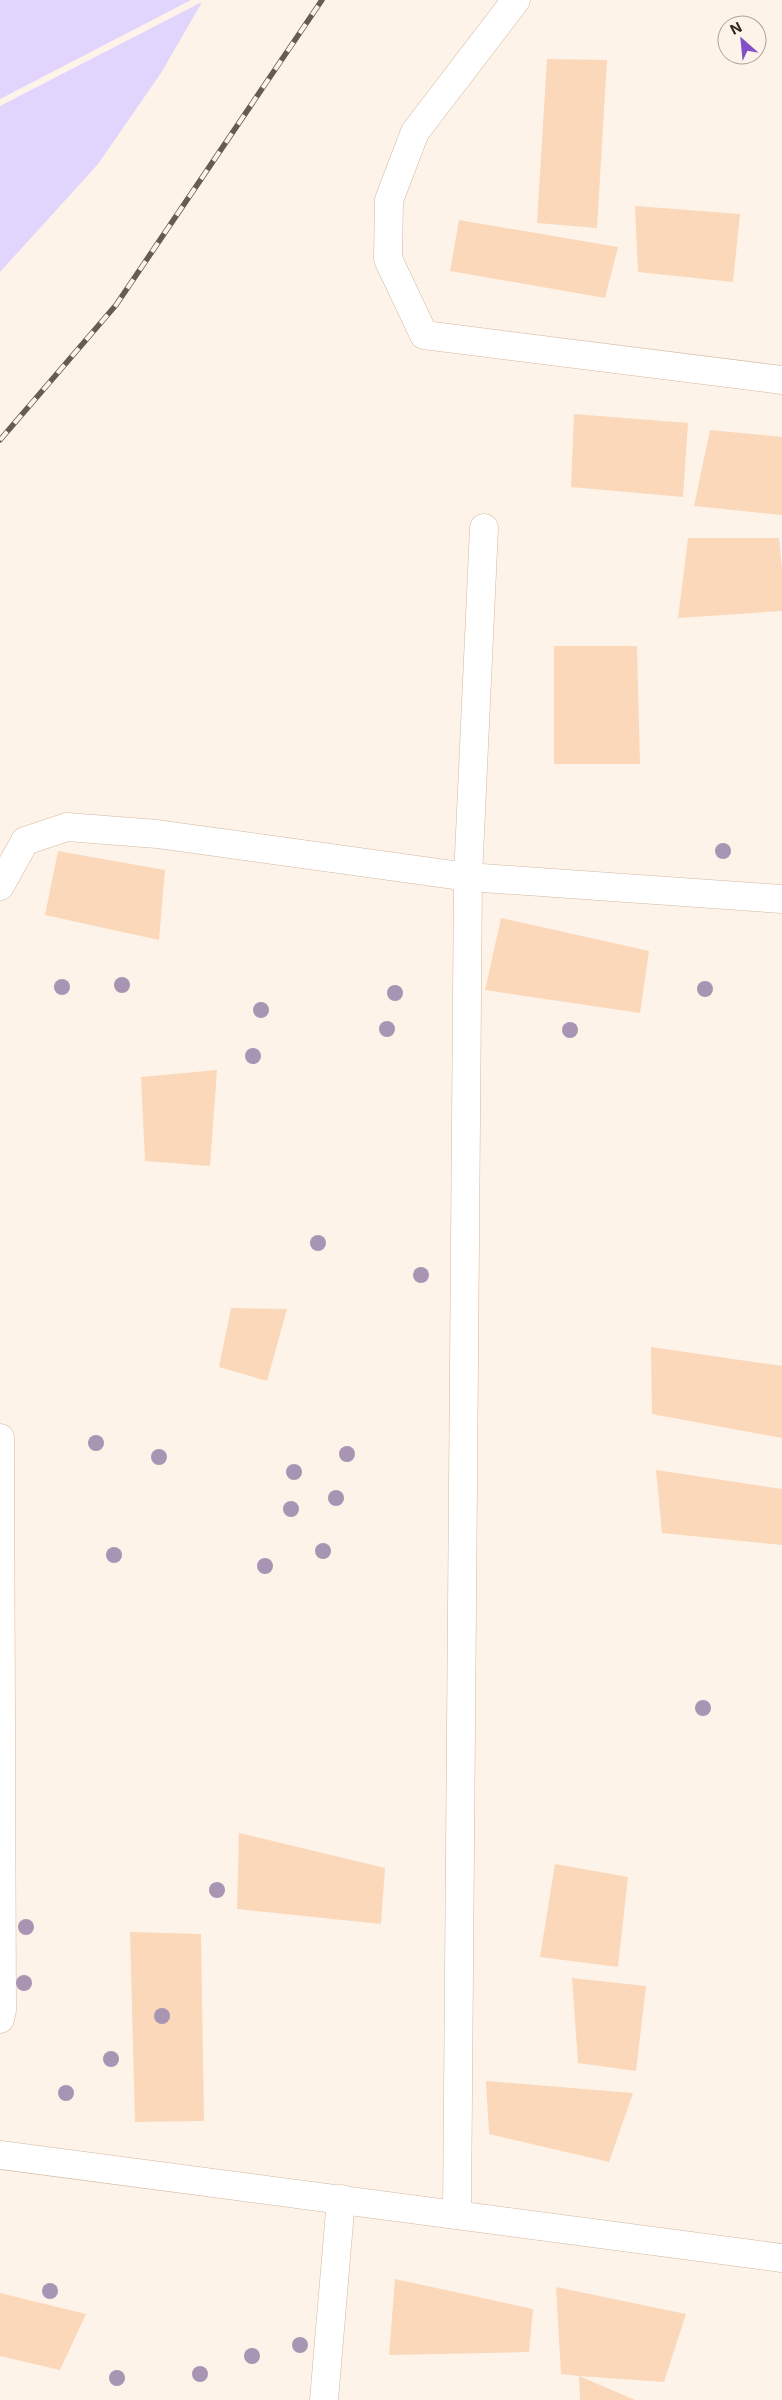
<svg xmlns="http://www.w3.org/2000/svg" width="782" height="2400" font-family="Inter,sans-serif">
<style>
.green{fill:#e1d4fd}
.building{fill:#fbd8ba}
.lines{fill:none;stroke-linecap:round;stroke-linejoin:round}
.minor-casing{stroke:#d3b8a0;stroke-width:29}
.minor{stroke:#fff;stroke-width:28}
.rail-casing{stroke:#665c52;stroke-width:5.5}
.rail{stroke:#fef3e9;stroke-width:4;stroke-dasharray:11;stroke-linecap:butt}
.tree{fill:#a795b3}
</style>
<rect width="100%" height="100%" fill="#fef3e9"/>
<g class="green">
<path d="M0,0H191L0,99Z"/>
<path d="M202,2L161,73L98,164L0,272V106Z"/>
</g>
<g class="building">
<path d="M547,59L607,60L597,228L537,223Z"/>
<path d="M635,206L740,214L733,282L638,272Z"/>
<path d="M459,220L618,247L605,298L450,271Z"/>
<path d="M574,414L688,423L683,497L571,487Z"/>
<path d="M710,430L782,437V515L694,506Z"/>
<path d="M688,538H779L782,569V611L678,618Z"/>
<path d="M554,646H637L640,764H554Z"/>
<path d="M58,851L165,870L159,940L45,915Z"/>
<path d="M501,918L649,951L640,1013L485,990Z"/>
<path d="M217,1070L210,1166L145,1161L141,1077Z"/>
<path d="M231,1308L287,1309L267,1381L219,1367Z"/>
<path d="M651,1347L782,1366V1438L652,1414Z"/>
<path d="M656,1470L782,1489V1545L662,1533Z"/>
<path d="M239,1833L385,1868L381,1924L237,1909Z"/>
<path d="M555,1864L628,1877L618,1967L540,1957Z"/>
<path d="M130,1932L201,1934L204,2121L135,2122Z"/>
<path d="M572,1978L646,1986L636,2071L578,2063Z"/>
<path d="M486,2081L633,2093L609,2162L489,2134Z"/>
<path d="M395,2279L533,2309L529,2352L389,2355Z"/>
<path d="M556,2287L686,2314L664,2382L579,2376L635,2400H580L579,2376L561,2374Z"/>
<path d="M0,2293L86,2314L60,2370L0,2356Z"/>
</g>
<g class="lines">
<g class="minor-casing">
<g id="minor">
<path d="M516,0L415,132L389,200L388,259L424,335L782,380"/>
<path d="M0,886L25,841L67,827L157,834L468,877L782,899"/>
<path d="M0,1438L2,2010L0,2019"/>
<path d="M0,2155L782,2258"/>
<path d="M457,2214L468,877L484,528"/>
<path d="M324,2400L341,2199"/>
</g>
</g>
<use href="#minor" class="minor"/>
<g class="rail-casing">
<path id="rail" d="M0,440L116,305L322,0"/>
</g>
<use href="#rail" class="rail"/>
</g>
<g class="tree">
<circle cx="723" cy="851" r="8"/>
<circle cx="122" cy="985" r="8"/>
<circle cx="62" cy="987" r="8"/>
<circle cx="705" cy="989" r="8"/>
<circle cx="395" cy="993" r="8"/>
<circle cx="261" cy="1010" r="8"/>
<circle cx="387" cy="1029" r="8"/>
<circle cx="570" cy="1030" r="8"/>
<circle cx="253" cy="1056" r="8"/>
<circle cx="318" cy="1243" r="8"/>
<circle cx="421" cy="1275" r="8"/>
<circle cx="96" cy="1443" r="8"/>
<circle cx="347" cy="1454" r="8"/>
<circle cx="159" cy="1457" r="8"/>
<circle cx="294" cy="1472" r="8"/>
<circle cx="336" cy="1498" r="8"/>
<circle cx="291" cy="1509" r="8"/>
<circle cx="323" cy="1551" r="8"/>
<circle cx="114" cy="1555" r="8"/>
<circle cx="265" cy="1566" r="8"/>
<circle cx="703" cy="1708" r="8"/>
<circle cx="217" cy="1890" r="8"/>
<circle cx="26" cy="1927" r="8"/>
<circle cx="24" cy="1983" r="8"/>
<circle cx="162" cy="2016" r="8"/>
<circle cx="111" cy="2059" r="8"/>
<circle cx="66" cy="2093" r="8"/>
<circle cx="50" cy="2291" r="8"/>
<circle cx="300" cy="2345" r="8"/>
<circle cx="252" cy="2356" r="8"/>
<circle cx="200" cy="2374" r="8"/>
<circle cx="117" cy="2378" r="8"/>
</g>
<g transform="translate(742 40) rotate(333)"><circle r="24" fill="#fef3e9" stroke="#aca298"/>
<path d="M0-4L9 19L0 12L-9 19Z" fill="#814fc7"/>
<text y="-8" font-size="14" font-weight="bold" text-anchor="middle" fill="#32281f">N</text>
</g>
</svg>
